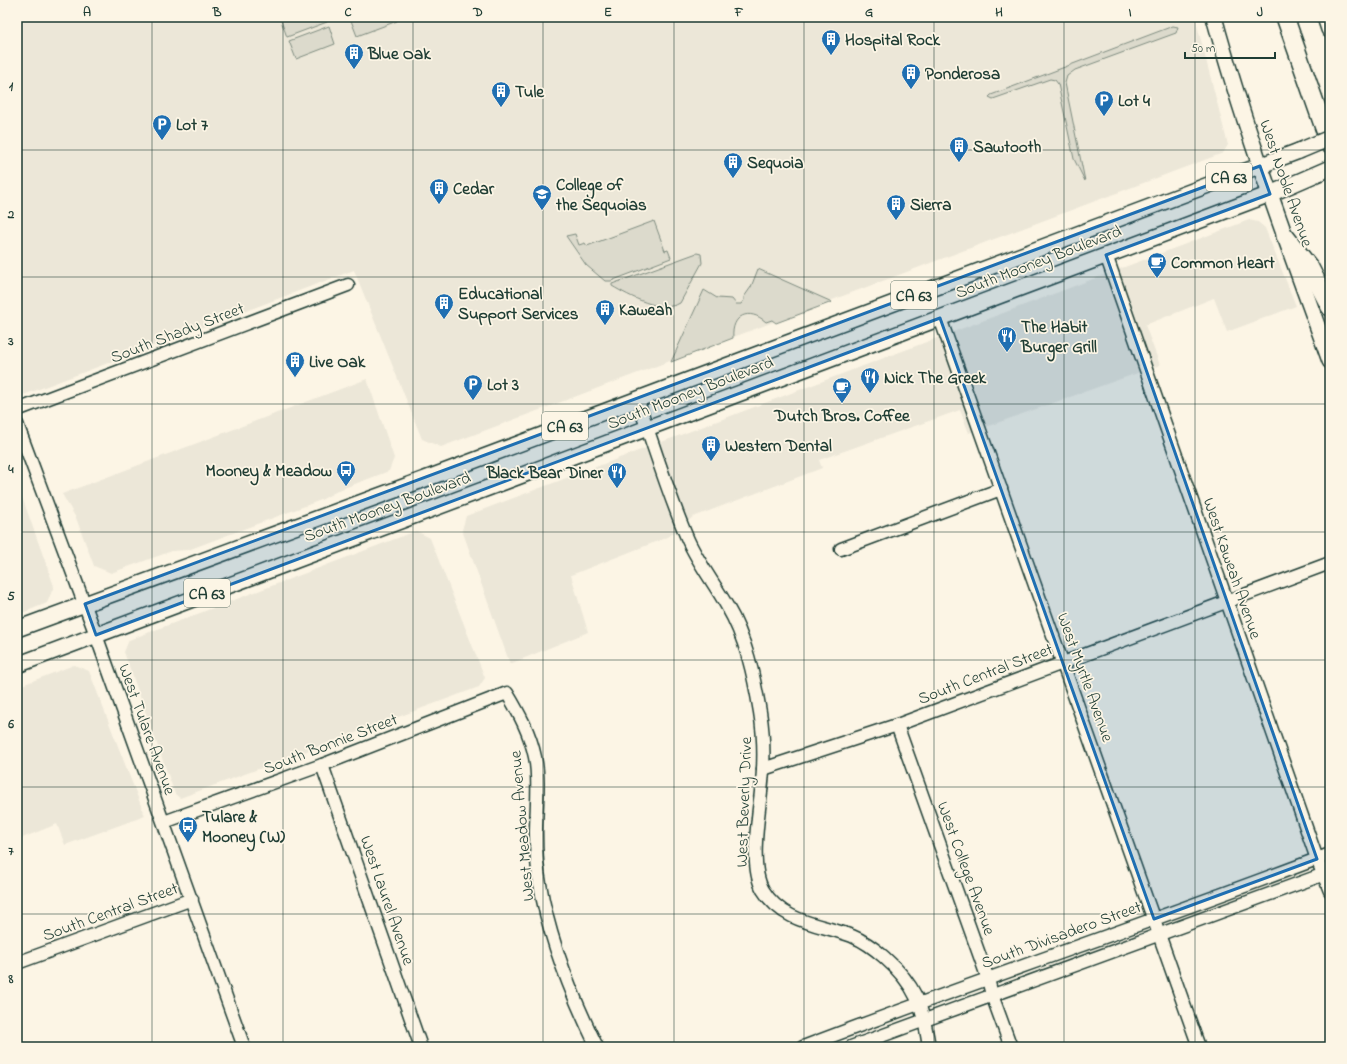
<svg xmlns="http://www.w3.org/2000/svg" width="1347" height="1064" font-family="'Indie Flower',sans-serif">
<style>
.built{fill:#ece7d8}
.green{fill:#dcdacc;stroke:#7e8c80}
.lines{fill:none;stroke-linecap:round;stroke-linejoin:round}
.minor-casing{stroke:#1f3d34;stroke-width:15}
.major-casing{stroke:#1f3d34;stroke-width:18}
.highway-casing{stroke:#1f3d34;stroke-width:20}
.minor{stroke:#fcf5e5;stroke-width:12}
.major{stroke:#fcf5e5;stroke-width:15}
.highway{stroke:#fcf5e5;stroke-width:17}
.major-bridge-casing{stroke:#1f3d34;stroke-width:18;stroke-linecap:butt}
.major-bridge{stroke:#fcf5e5;stroke-width:15}
.marked{fill:#1f6fb2;fill-opacity:0.2;stroke:#1f6fb2;stroke-width:3;stroke-linejoin:round}
.grid{fill:none;stroke:#1f3d34;stroke-width:1;stroke-opacity:0.55}
.labels{text-anchor:middle;stroke-width:3.5;stroke-linejoin:round;paint-order:stroke}
.shield{fill:#fcf5e5;stroke:#617469;stroke-width:1}
.shield-label{font-size:16px;font-weight:bold;fill:#1f3d34}
.poi-label{font-size:17px;font-weight:bold;fill:#1f3d34;stroke:#fcf5e5;text-anchor:start}
.street-label{font-size:17px;fill:#1f3d34;stroke:#fcf5e5}
.neatline{fill:none;stroke:#1f3d34;stroke-width:1.5}
.grid-label{font-size:13px;text-anchor:middle;font-weight:bold;fill:#1f3d34}
</style>
<rect width="100%" height="100%" fill="#fcf5e5"/>
<filter id="ink" filterUnits="userSpaceOnUse"><feTurbulence type="fractalNoise" baseFrequency=".025" numOctaves="2"/><feDisplacementMap in="SourceGraphic" scale="8" xChannelSelector="R" yChannelSelector="G"/><feConvolveMatrix kernelMatrix="1 2 1 2 8 2 1 2 1" color-interpolation-filters="sRGB"/></filter>
<g filter="url(#ink)">
<g class="built">
<path d="M17,17H1195L1228,145L1223,153L441,447L422,439L354,270L18,397L17,393Z"/>
<path d="M1249,220L1258,222L1265,228L1296,306L1227,332L1214,298L1145,325L1160,365L969,433L960,410L819,460L822,468L693,517L668,537L571,575L588,632L510,664L462,530L466,516Z"/>
<path d="M367,379L394,458L389,471L339,490L321,500L188,550L172,551L111,573L94,566L76,518L62,494Z"/>
<path d="M17,483L54,586L47,603L17,615Z"/>
<path d="M416,531L430,538L485,678L479,687L180,798L175,794L124,652L129,640Z"/>
<path d="M74,665L89,671L145,816L65,845L57,824L17,840V687Z"/>
</g>
<g class="green">
<path d="M283,17H325L327,22L287,37L280,18Z"/>
<path d="M353,17H395L397,21L357,36L350,18Z"/>
<path d="M329,26L335,44L296,59L289,41Z"/>
<path d="M1173,26L1178,27L1176,33L1075,70L1067,76L1065,83L1085,181L1074,159L1058,84L1055,80L1050,79L993,99L989,97L991,95Z"/>
<path d="M654,221L665,251L668,250L671,258L611,281H605L586,265L566,236L575,234L579,245L585,243L587,246Z"/>
<path d="M697,253L701,254L702,263L680,303C662,314 629,296 612,286V284Z"/>
<path d="M758,269L832,302L776,323L772,320L766,322C749,307 731,315 733,338L671,362L704,290L717,298L732,299L736,304H741L744,300V297L751,287Z"/>
</g>
<g class="lines">
<g class="minor-casing">
<g id="minor">
<path d="M1106,255L1317,859L1330,891"/>
<path d="M940,318L1199,1047"/>
<path d="M637,399C654,446 668,494 688,540C699,564 714,583 727,606C746,638 754,676 760,712C763,730 764,750 763,769C762,801 747,863 763,890C783,923 820,924 852,936C864,941 875,949 884,957C916,985 923,1006 929,1047"/>
<path d="M17,410L348,285"/>
<path d="M17,424L96,635L244,1047"/>
<path d="M841,549L1001,489"/>
<path d="M897,725L988,979L992,995L1011,1047"/>
<path d="M322,765L421,1047"/>
<path d="M763,769L897,725L1330,563"/>
<path d="M164,822L322,765L507,693C519,713 530,733 535,757C540,781 536,808 536,833C536,849 537,868 540,884C549,940 572,996 597,1047"/>
<path d="M17,963L192,899"/>
<path d="M803,1047C978,980 1155,921 1330,854"/>
<path d="M851,1047L1330,872"/>
</g>
</g>
<g class="major-casing">
<g id="major">
<path d="M1214,17C1246,134 1289,247 1330,361"/>
<path d="M17,629L425,479L1299,151"/>
<path d="M17,665L1270,194L1330,168"/>
</g>
</g>
<g class="highway-casing">
<g id="highway">
<path d="M1285,17L1330,145"/>
<path d="M1326,17L1330,29"/>
<path d="M1285,236L1310,268L1330,307"/>
</g>
</g>
<use href="#minor" class="minor"/>
<use href="#major" class="major"/>
<use href="#highway" class="highway"/>
<g class="major-bridge-casing">
<path id="major-bridge" d="M1299,151L1330,138"/>
</g>
<use href="#major-bridge" class="major-bridge"/>
</g>
</g>
<path class="marked" d="M1260,166L1270,194L1106,255L1317,859L1154,919L940,318L96,635L85,604Z"/>
<path class="grid" d="M152,17V1047M283,17V1047M413,17V1047M543,17V1047M674,17V1047M804,17V1047M934,17V1047M1064,17V1047M1195,17V1047M17,150H1330M17,277H1330M17,404H1330M17,532H1330M17,660H1330M17,787H1330M17,914H1330"/>
<defs>
<g id="building-pin" transform="scale(1)"><path d="M0 17L-7.5 6A9.5 9.5 0 1 1 7.5 6Z" fill="#1f6fb2" stroke="#fcf5e5"/><path d="M-4-6H4V6H1V3H-1V6H-4ZM-2.5-4.3h1.7v1.8h-1.7ZM.8-4.3h1.7v1.8H.8ZM-2.5-1h1.7V.8h-1.7ZM.8-1h1.7V.8H.8Z" fill="#fff"/></g>
<g id="parking-pin" transform="scale(1)"><path d="M0 17L-7.5 6A9.5 9.5 0 1 1 7.5 6Z" fill="#1f6fb2" stroke="#fcf5e5"/><path d="M-3.5-5.5H1a3.5 3.5 0 0 1 0 7H-1V5.5H-3.5ZM-1-3.4V-.6H.8a1.4 1.4 0 0 0 0-2.8Z" fill="#fff"/></g>
<g id="university-pin" transform="scale(1)"><path d="M0 17L-7.5 6A9.5 9.5 0 1 1 7.5 6Z" fill="#1f6fb2" stroke="#fcf5e5"/><path d="M0-5L7-2L0 1L-7-2ZM-4 1L0 2.5L4 1V4Q0 6-4 4Z" fill="#fff"/></g>
<g id="cafe-pin" transform="scale(1)"><path d="M0 17L-7.5 6A9.5 9.5 0 1 1 7.5 6Z" fill="#1f6fb2" stroke="#fcf5e5"/><path d="M-5.5-4.5H6V0H3Q3 3.5 0 3.5H-2.5Q-5.5 3.5-5.5 0ZM3-3.2v2h1.7v-2ZM-6 4.5H4V6H-6Z" fill="#fff"/></g>
<g id="restaurant-pin" transform="scale(1)"><path d="M0 17L-7.5 6A9.5 9.5 0 1 1 7.5 6Z" fill="#1f6fb2" stroke="#fcf5e5"/><path d="M-5-6h1v4h1v-4h1v4h1v-4h1v5L-1.5 .5V6h-2V.5L-5-1ZM5-6V6H3V1.5H1.5Q1.5-4 5-6Z" fill="#fff"/></g>
<g id="bus-pin" transform="scale(1)"><path d="M0 17L-7.5 6A9.5 9.5 0 1 1 7.5 6Z" fill="#1f6fb2" stroke="#fcf5e5"/><path d="M-5-6H5V4H4V6H2V4H-2V6H-4V4H-5ZM-3.5-4V0h7V-4ZM-3.5 1.2v1.5H-2V1.2ZM2 1.2v1.5H3.5V1.2Z" fill="#fff"/></g>
</defs>
<g fill-rule="evenodd">
<use href="#building-pin" x="831" y="39"/>
<use href="#building-pin" x="354" y="53"/>
<use href="#building-pin" x="911" y="73"/>
<use href="#building-pin" x="501" y="91"/>
<use href="#parking-pin" x="1104" y="100"/>
<use href="#parking-pin" x="162" y="124"/>
<use href="#building-pin" x="959" y="146"/>
<use href="#building-pin" x="733" y="162"/>
<use href="#building-pin" x="439" y="188"/>
<use href="#university-pin" x="542" y="194"/>
<use href="#building-pin" x="896" y="204"/>
<use href="#cafe-pin" x="1157" y="262"/>
<use href="#building-pin" x="444" y="303"/>
<use href="#building-pin" x="605" y="309"/>
<use href="#restaurant-pin" x="1007" y="336"/>
<use href="#building-pin" x="295" y="361"/>
<use href="#restaurant-pin" x="870" y="377"/>
<use href="#parking-pin" x="473" y="384"/>
<use href="#cafe-pin" x="842" y="387"/>
<use href="#building-pin" x="711" y="445"/>
<use href="#bus-pin" x="346" y="470"/>
<use href="#restaurant-pin" x="617" y="472"/>
<use href="#bus-pin" x="188" y="826"/>
</g>
<g class="labels">
<g class="shield">
<rect x="1206" y="163" width="46" height="28" rx="3"/>
<rect x="891" y="281" width="46" height="28" rx="3"/>
<rect x="542" y="412" width="46" height="28" rx="3"/>
<rect x="184" y="579" width="46" height="28" rx="3"/>
</g>
<g class="shield-label">
<text x="1229" y="183">CA 63</text>
<text x="914" y="301">CA 63</text>
<text x="565" y="432">CA 63</text>
<text x="207" y="599">CA 63</text>
</g>
<g class="poi-label">
<text x="845" y="45">Hospital Rock</text>
<text x="368" y="59">Blue Oak</text>
<text x="925" y="79">Ponderosa</text>
<text x="515" y="97">Tule</text>
<text x="1118" y="106">Lot 4</text>
<text x="176" y="130">Lot 7</text>
<text x="973" y="152">Sawtooth</text>
<text x="747" y="168">Sequoia</text>
<text x="556" y="190">College of<tspan x="556" dy="20">the Sequoias</tspan></text>
<text x="453" y="194">Cedar</text>
<text x="910" y="210">Sierra</text>
<text x="1171" y="268">Common Heart</text>
<text x="458" y="299">Educational<tspan x="458" dy="20">Support Services</tspan></text>
<text x="619" y="315">Kaweah</text>
<text x="1021" y="332">The Habit<tspan x="1021" dy="20">Burger Grill</tspan></text>
<text x="309" y="367">Live Oak</text>
<text x="884" y="383">Nick The Greek</text>
<text x="487" y="390">Lot 3</text>
<text x="842" y="421" text-anchor="middle">Dutch Bros. Coffee</text>
<text x="725" y="451">Western Dental</text>
<text x="332" y="476" text-anchor="end">Mooney &amp; Meadow</text>
<text x="603" y="478" text-anchor="end">Black Bear Diner</text>
<text x="202" y="822">Tulare &amp;<tspan x="202" dy="20">Mooney (W)</tspan></text>
</g>
<g class="street-label">
<text transform="translate(1287 183) rotate(71)" y="6">West Noble Avenue</text>
<text transform="translate(1038 261) rotate(-21)" y="6">South Mooney Boulevard</text>
<text transform="translate(177 332) rotate(-21)" y="6">South Shady Street</text>
<text transform="translate(690 392) rotate(-21)" y="6">South Mooney Boulevard</text>
<text transform="translate(387 506) rotate(-20)" y="6">South Mooney Boulevard</text>
<text transform="translate(1233 568) rotate(71)" y="6">West Kaweah Avenue</text>
<text transform="translate(985 673) rotate(-21)" y="6">South Central Street</text>
<text transform="translate(1086 677) rotate(70)" y="6">West Myrtle Avenue</text>
<text transform="translate(148 729) rotate(70)" y="6">West Tulare Avenue</text>
<text transform="translate(330 743) rotate(-21)" y="6">South Bonnie Street</text>
<text transform="translate(743 802) rotate(-88)" y="6">West Beverly Drive</text>
<text transform="translate(521 826) rotate(-95)" y="6">West Meadow Avenue</text>
<text transform="translate(967 868) rotate(70)" y="6">West College Avenue</text>
<text transform="translate(388 900) rotate(71)" y="6">West Laurel Avenue</text>
<text transform="translate(110 911) rotate(-20)" y="6">South Central Street</text>
<text transform="translate(1061 934) rotate(-20)" y="6">South Divisadero Street</text>
</g>
</g>
<rect width="1347" height="1064" fill="none" stroke="#fcf5e5" stroke-width="44"/>
<path d="M1185 52v6h90v-6" fill="none" stroke="#1f3d34" stroke-width="2"/>
<text x="1191" y="52" font-size="12" fill="#1f3d34" stroke="#fcf5e5" stroke-width="3" paint-order="stroke">50 m</text>
<rect x="22" y="22" width="1303" height="1020" class="neatline"/>
<g class="grid-label">
<text x="87" y="16">A</text>
<text x="217" y="16">B</text>
<text x="348" y="16">C</text>
<text x="478" y="16">D</text>
<text x="608" y="16">E</text>
<text x="739" y="16">F</text>
<text x="869" y="16">G</text>
<text x="999" y="16">H</text>
<text x="1130" y="16">I</text>
<text x="1260" y="16">J</text>
<text x="11" y="90">1</text>
<text x="11" y="218">2</text>
<text x="11" y="345">3</text>
<text x="11" y="473">4</text>
<text x="11" y="600">5</text>
<text x="11" y="728">6</text>
<text x="11" y="855">7</text>
<text x="11" y="983">8</text>
</g>
</svg>
